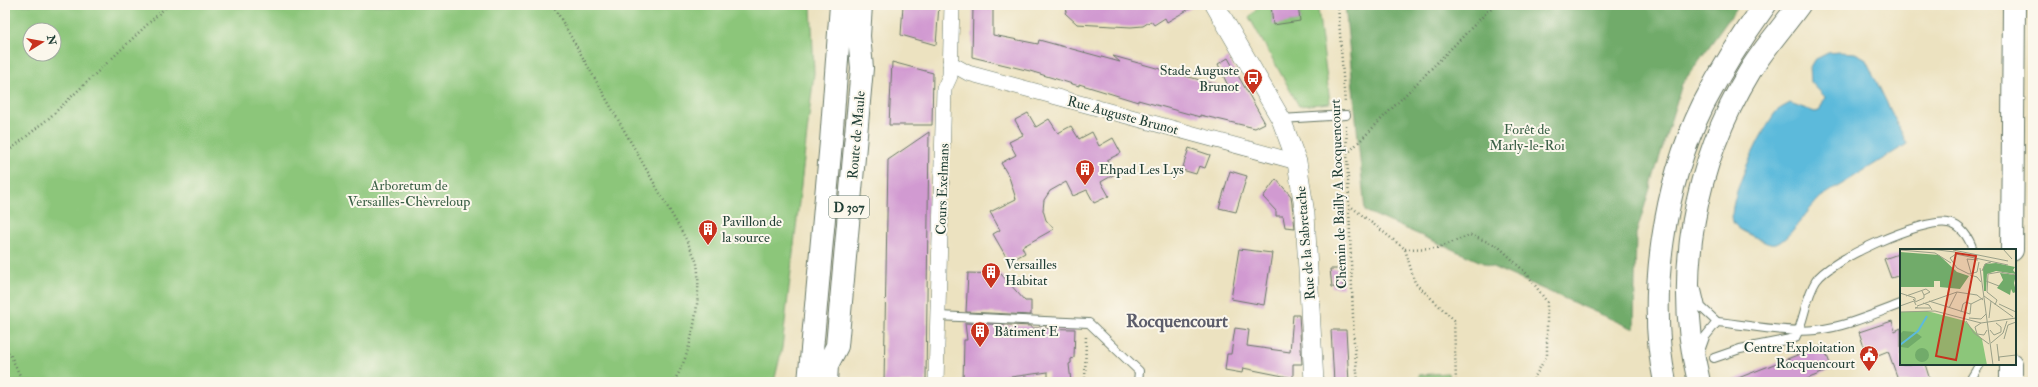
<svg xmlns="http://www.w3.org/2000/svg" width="2038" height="387" font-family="'IM FELL Double Pica',serif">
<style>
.green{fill:#8cc67a;stroke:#568257;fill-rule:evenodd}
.forest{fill:#71ab6a;stroke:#48744f}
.water{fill:#5cbadb;stroke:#3e7c88}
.building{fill:#d19ad1}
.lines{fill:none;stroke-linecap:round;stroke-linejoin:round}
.service-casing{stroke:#677765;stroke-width:10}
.minor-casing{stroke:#677765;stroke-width:16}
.tertiary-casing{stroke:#677765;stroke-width:20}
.primary-casing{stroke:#677765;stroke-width:24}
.motorway-casing{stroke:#677765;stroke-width:24}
.path{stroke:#677765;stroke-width:2.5;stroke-dasharray:1 3;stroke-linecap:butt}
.service{stroke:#fff;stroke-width:8}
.minor{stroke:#fff;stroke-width:15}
.tertiary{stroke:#fff;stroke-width:19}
.primary{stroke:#fff;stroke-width:22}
.motorway{stroke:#fff;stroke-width:22}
.labels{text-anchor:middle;stroke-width:4;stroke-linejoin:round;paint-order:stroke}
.shield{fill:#fbf7ec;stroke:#61756b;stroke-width:1}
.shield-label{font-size:13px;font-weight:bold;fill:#1f3d34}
.poi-label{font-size:14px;fill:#1f3d34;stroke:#fbf7ec;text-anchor:start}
.street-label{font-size:14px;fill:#1f3d34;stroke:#fbf7ec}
.park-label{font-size:14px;fill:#3a5f46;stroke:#fbf7ec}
.district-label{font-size:18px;font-weight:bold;fill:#5d5e6b;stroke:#fbf7ec}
.inset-river{fill:none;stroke:#5cbadb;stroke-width:2}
.inset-road{fill:none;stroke:#9aa088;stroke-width:1}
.view{fill:#c8321e;fill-opacity:0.15;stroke:#c8321e;stroke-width:2}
.inset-edge{fill:none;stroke:#1f3d34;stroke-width:2}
</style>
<rect width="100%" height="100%" fill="#fbf7ec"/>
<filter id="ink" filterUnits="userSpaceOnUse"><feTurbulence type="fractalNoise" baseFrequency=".025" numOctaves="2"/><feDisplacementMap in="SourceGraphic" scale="8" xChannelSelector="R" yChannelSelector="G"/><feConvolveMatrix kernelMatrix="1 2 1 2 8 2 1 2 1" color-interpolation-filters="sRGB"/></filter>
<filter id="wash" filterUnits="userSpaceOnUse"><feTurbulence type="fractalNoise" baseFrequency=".012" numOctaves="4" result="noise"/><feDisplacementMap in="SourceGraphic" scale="16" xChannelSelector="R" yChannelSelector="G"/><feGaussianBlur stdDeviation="0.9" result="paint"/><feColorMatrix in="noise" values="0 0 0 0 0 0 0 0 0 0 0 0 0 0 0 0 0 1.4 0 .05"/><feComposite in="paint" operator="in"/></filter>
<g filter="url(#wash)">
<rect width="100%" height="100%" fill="#ece2c0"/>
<g class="green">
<path d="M5,5H811L814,73L782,348L774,382H5ZM30,30H54V54H30Z"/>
<path d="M1261,5H1271L1273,24L1300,21L1299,12L1318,9L1330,103L1299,106L1249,17Z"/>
<path d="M1448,373L1449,382H1419V375Z"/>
</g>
<path class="forest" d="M1345,5H1739L1682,84L1636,234L1634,329L1365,211Z"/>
<path class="water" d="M1839,52L1855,53L1865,58L1907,144L1821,197C1808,209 1792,235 1780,242C1772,248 1763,241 1755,237C1748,233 1737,230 1733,222C1726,202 1762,130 1775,113C1778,109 1785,106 1790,103L1815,112L1819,111L1825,97L1811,82L1810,67L1814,60L1828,53Z"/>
<g id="blocks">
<g class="building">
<path d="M903,5H939L936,45L901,35Z"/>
<path d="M1070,5H1196L1167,22L1165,18L1154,25L1151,21L1143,26L1131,27L1077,24L1065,13Z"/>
<path d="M1271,5H1298L1300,21L1273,25Z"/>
<path d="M973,7H993V35L1038,44L1039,40L1120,62L1113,56L1229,88L1218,64L1228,58L1265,123L1255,128L1200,115V117L1138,100V102L1079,84V86L1030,71L972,57Z"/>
<path d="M892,62L933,73L932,125H889Z"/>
<path d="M1028,113L1036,127L1049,119L1058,133L1071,126L1079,139L1092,132L1099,146L1113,138L1121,153L1107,160L1115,174L1101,182L1109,196L1094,203L1087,190L1073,196L1066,182L1050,191L1044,200L1043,210L1046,220L1054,229L1022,247L1025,253L1009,262L993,234L1000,230L990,212L1016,199L1009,177L1001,163L1016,155L1009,142L1023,135L1015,120Z"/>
<path d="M929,132L926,382H884L888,160Z"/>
<path d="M1189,148L1210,155L1205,168L1199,166L1196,174L1182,170Z"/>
<path d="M1230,171L1247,176L1236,212L1219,208Z"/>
<path d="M1276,179L1291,196L1295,228L1285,227L1283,216H1276V211L1263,197Z"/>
<path d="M1239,249L1272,253L1264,305L1231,299Z"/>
<path d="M1901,253V275L1891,278L1884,259Z"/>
<path d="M1330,269H1342L1343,288L1332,287Z"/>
<path d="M968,273L1001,274L1025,301H1031V315L966,312Z"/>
<path d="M1293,315H1299L1302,364H1293V378L1243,368L1242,373L1225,370L1227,354H1231L1235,328L1249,330L1247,346L1290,352Z"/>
<path d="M1892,321L1895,331L1901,328V364H1925L1930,380L1923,382H1899L1888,351L1868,359L1859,332Z"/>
<path d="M965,323L1031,326V328L1075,329L1074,358L1071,359V363L1069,364L1071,382H1048V372L996,379V382H963L964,340H967Z"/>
<path d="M1331,330H1346L1349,382H1334Z"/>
<path d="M1823,345L1832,369L1799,382H1728Z"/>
</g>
</g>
</g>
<g filter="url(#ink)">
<use href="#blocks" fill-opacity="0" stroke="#677765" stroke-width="1"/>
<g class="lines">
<g class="service-casing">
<g id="service">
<path d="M1281,119L1346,115"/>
<path d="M1697,290L1701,307L1717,322L1705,337L1700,351"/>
<path d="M938,316L1089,323L1139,371L1138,382"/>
<path d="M1717,322C1749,325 1784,333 1816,330C1845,327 1874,314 1901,304"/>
<path d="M1714,358L1740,349L1795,338C1805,320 1805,298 1816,281C1829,260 1923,218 1948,223C1961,225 1969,238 1973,250"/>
<path d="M1969,382L1980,364"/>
</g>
</g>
<g class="minor-casing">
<g id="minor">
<path d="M950,63L968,73L1297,162"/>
<path d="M936,382L944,89L950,76L952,5"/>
</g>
</g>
<g class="tertiary-casing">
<path id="tertiary" d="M1215,5L1281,119L1297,162L1305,214L1314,382"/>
</g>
<g class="primary-casing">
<g id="primary">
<path d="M809,382L831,142L841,5"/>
<path d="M826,382L827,365L837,346L862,68L859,36L861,5"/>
</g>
</g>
<g class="motorway-casing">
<g id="motorway">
<path d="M2012,250L2014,5"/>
<path d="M1665,382C1647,296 1664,184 1703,105C1721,70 1742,37 1765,5"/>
<path d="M1699,382C1673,276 1694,163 1750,71C1764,48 1783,27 1799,5"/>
<path d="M2011,382V364"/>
</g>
</g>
<g class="path">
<path d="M553,5L687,241C690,248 695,256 697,264C702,294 692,357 673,382"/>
<path d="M1338,5L1345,104"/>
<path d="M1346,125L1354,343L1358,382"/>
<path d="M5,154L49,118L168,5"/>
<path d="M1347,154L1494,5"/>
<path d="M1349,205L1405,249L1415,283L1454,320L1456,382"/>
<path d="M1405,249L1438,248L1470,235L1498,246L1527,274L1547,302V355L1532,382"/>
<path d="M5,350L10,354L23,382"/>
<path d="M1085,382L1086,335"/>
</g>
<use href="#service" class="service"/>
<use href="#minor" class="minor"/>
<use href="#tertiary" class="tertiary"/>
<use href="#primary" class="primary"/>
<use href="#motorway" class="motorway"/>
</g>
</g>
<defs>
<g id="bus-pin" transform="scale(1)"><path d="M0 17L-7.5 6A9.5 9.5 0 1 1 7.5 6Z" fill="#c8321e" stroke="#fbf7ec"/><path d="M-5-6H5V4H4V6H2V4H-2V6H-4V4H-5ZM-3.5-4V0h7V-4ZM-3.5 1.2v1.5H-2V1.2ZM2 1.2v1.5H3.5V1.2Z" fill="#fff"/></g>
<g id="building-pin" transform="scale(1)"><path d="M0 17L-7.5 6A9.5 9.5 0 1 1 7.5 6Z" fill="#c8321e" stroke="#fbf7ec"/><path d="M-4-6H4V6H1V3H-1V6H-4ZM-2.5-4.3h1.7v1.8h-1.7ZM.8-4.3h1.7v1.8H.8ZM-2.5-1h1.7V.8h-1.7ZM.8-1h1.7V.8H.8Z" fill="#fff"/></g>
<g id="civic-pin" transform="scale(1)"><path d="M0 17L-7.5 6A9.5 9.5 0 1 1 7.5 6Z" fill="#c8321e" stroke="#fbf7ec"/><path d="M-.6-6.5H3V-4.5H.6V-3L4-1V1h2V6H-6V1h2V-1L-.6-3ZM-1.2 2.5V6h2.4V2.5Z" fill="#fff"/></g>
</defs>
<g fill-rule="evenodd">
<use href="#bus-pin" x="1253" y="78"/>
<use href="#building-pin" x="1085" y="169"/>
<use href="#building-pin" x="708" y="229"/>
<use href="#building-pin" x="991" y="272"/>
<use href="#building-pin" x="980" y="331"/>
<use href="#civic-pin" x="1869" y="355"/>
</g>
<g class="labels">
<rect class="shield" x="829" y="196" width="40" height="22" rx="3"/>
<g class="shield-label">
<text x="849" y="212">D 307</text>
</g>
<g class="poi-label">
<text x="1239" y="75" text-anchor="end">Stade Auguste<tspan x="1239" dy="16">Brunot</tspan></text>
<text x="1099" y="174">Ehpad Les Lys</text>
<text x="722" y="226">Pavillon de<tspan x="722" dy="16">la source</tspan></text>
<text x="1005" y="269">Versailles<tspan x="1005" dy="16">Habitat</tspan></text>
<text x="994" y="336">Bâtiment E</text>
<text x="1855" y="352" text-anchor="end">Centre Exploitation<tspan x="1855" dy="16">Rocquencourt</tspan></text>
</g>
<g class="street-label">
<text transform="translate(1123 115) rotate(15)" y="5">Rue Auguste Brunot</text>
<text transform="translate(856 135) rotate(-85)" y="5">Route de Maule</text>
<text transform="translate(942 189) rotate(-88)" y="5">Cours Exelmans</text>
<text transform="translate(1338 194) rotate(-92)" y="5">Chemin de Bailly A Rocquencourt</text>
<text transform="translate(1305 243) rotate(-95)" y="5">Rue de la Sabretache</text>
</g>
<g class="park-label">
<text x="1527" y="134">Forêt de<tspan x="1527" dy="16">Marly-le-Roi</tspan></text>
<text x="409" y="190">Arboretum de<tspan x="409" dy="16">Versailles-Chèvreloup</tspan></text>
</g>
<g class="district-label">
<text x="1177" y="327">Rocquencourt</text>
</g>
</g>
<g transform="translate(1900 249)">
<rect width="116" height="116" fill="#ece2c0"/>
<path d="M27,62L65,72L82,90L87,116H0V63Z" fill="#8cc67a"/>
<path d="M0,3L39,6L57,23L69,27L60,40L40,38V32H34V38H0ZM96,14L115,18L113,21L116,25L96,22L87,25L86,42H84L83,19L85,15ZM100,24L116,26L114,34L116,43L113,44L111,40L110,46L97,39L103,31ZM3,82L15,83L22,88L8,99L1,98L0,85ZM15 106a7 7 0 1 1 14 0a7 7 0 1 1-14 0Z" fill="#71ab6a"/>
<path class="inset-river" d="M0,96L18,82L27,67"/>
<path class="inset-road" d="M29,0L55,3M103,0L112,10M0,1L35,4L51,14M53,1L108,12M79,13L77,23L69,25L57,19L50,9L56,5L108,16M80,19L93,116M82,22L85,15L91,13M71,24L67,10L78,11M70,26L77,28L81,33M86,32L99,37M0,44L15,49V52L13,50M6,47L26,40L30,43L24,46L22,42M84,47L113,68M29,52L70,65L71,55M15,53L24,49V46M23,54L29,56L32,61M71,55L83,49M99,55L116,63M95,56L97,51L87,43L88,25L100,23L116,26M0,57L14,52L16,56M17,57L57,43L77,46L83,51M18,58L15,59H30M49,59L57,43M0,63L35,62L81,74L116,69M61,63L63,55L66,53L71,55M69,69L81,70L86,65M89,69L91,52M66,72L74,84L89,95M81,74L75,78L77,85L84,86L87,81M90,81L94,86L101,83V78L96,74M104,90L108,76L116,73M91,94L103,84L107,72M97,95L99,112V108M99,108L116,106"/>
<path class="view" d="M56,4L76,7L56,111L36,107Z"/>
<rect width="116" height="116" class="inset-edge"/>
</g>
<rect width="2038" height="387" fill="none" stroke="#fbf7ec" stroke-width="20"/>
<g transform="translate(42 42) rotate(79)"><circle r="19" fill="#fbf7ec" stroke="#a3ada2"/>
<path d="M0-3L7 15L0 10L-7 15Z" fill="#c8321e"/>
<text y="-6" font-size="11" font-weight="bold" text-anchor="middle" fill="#1f3d34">N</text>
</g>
</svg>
